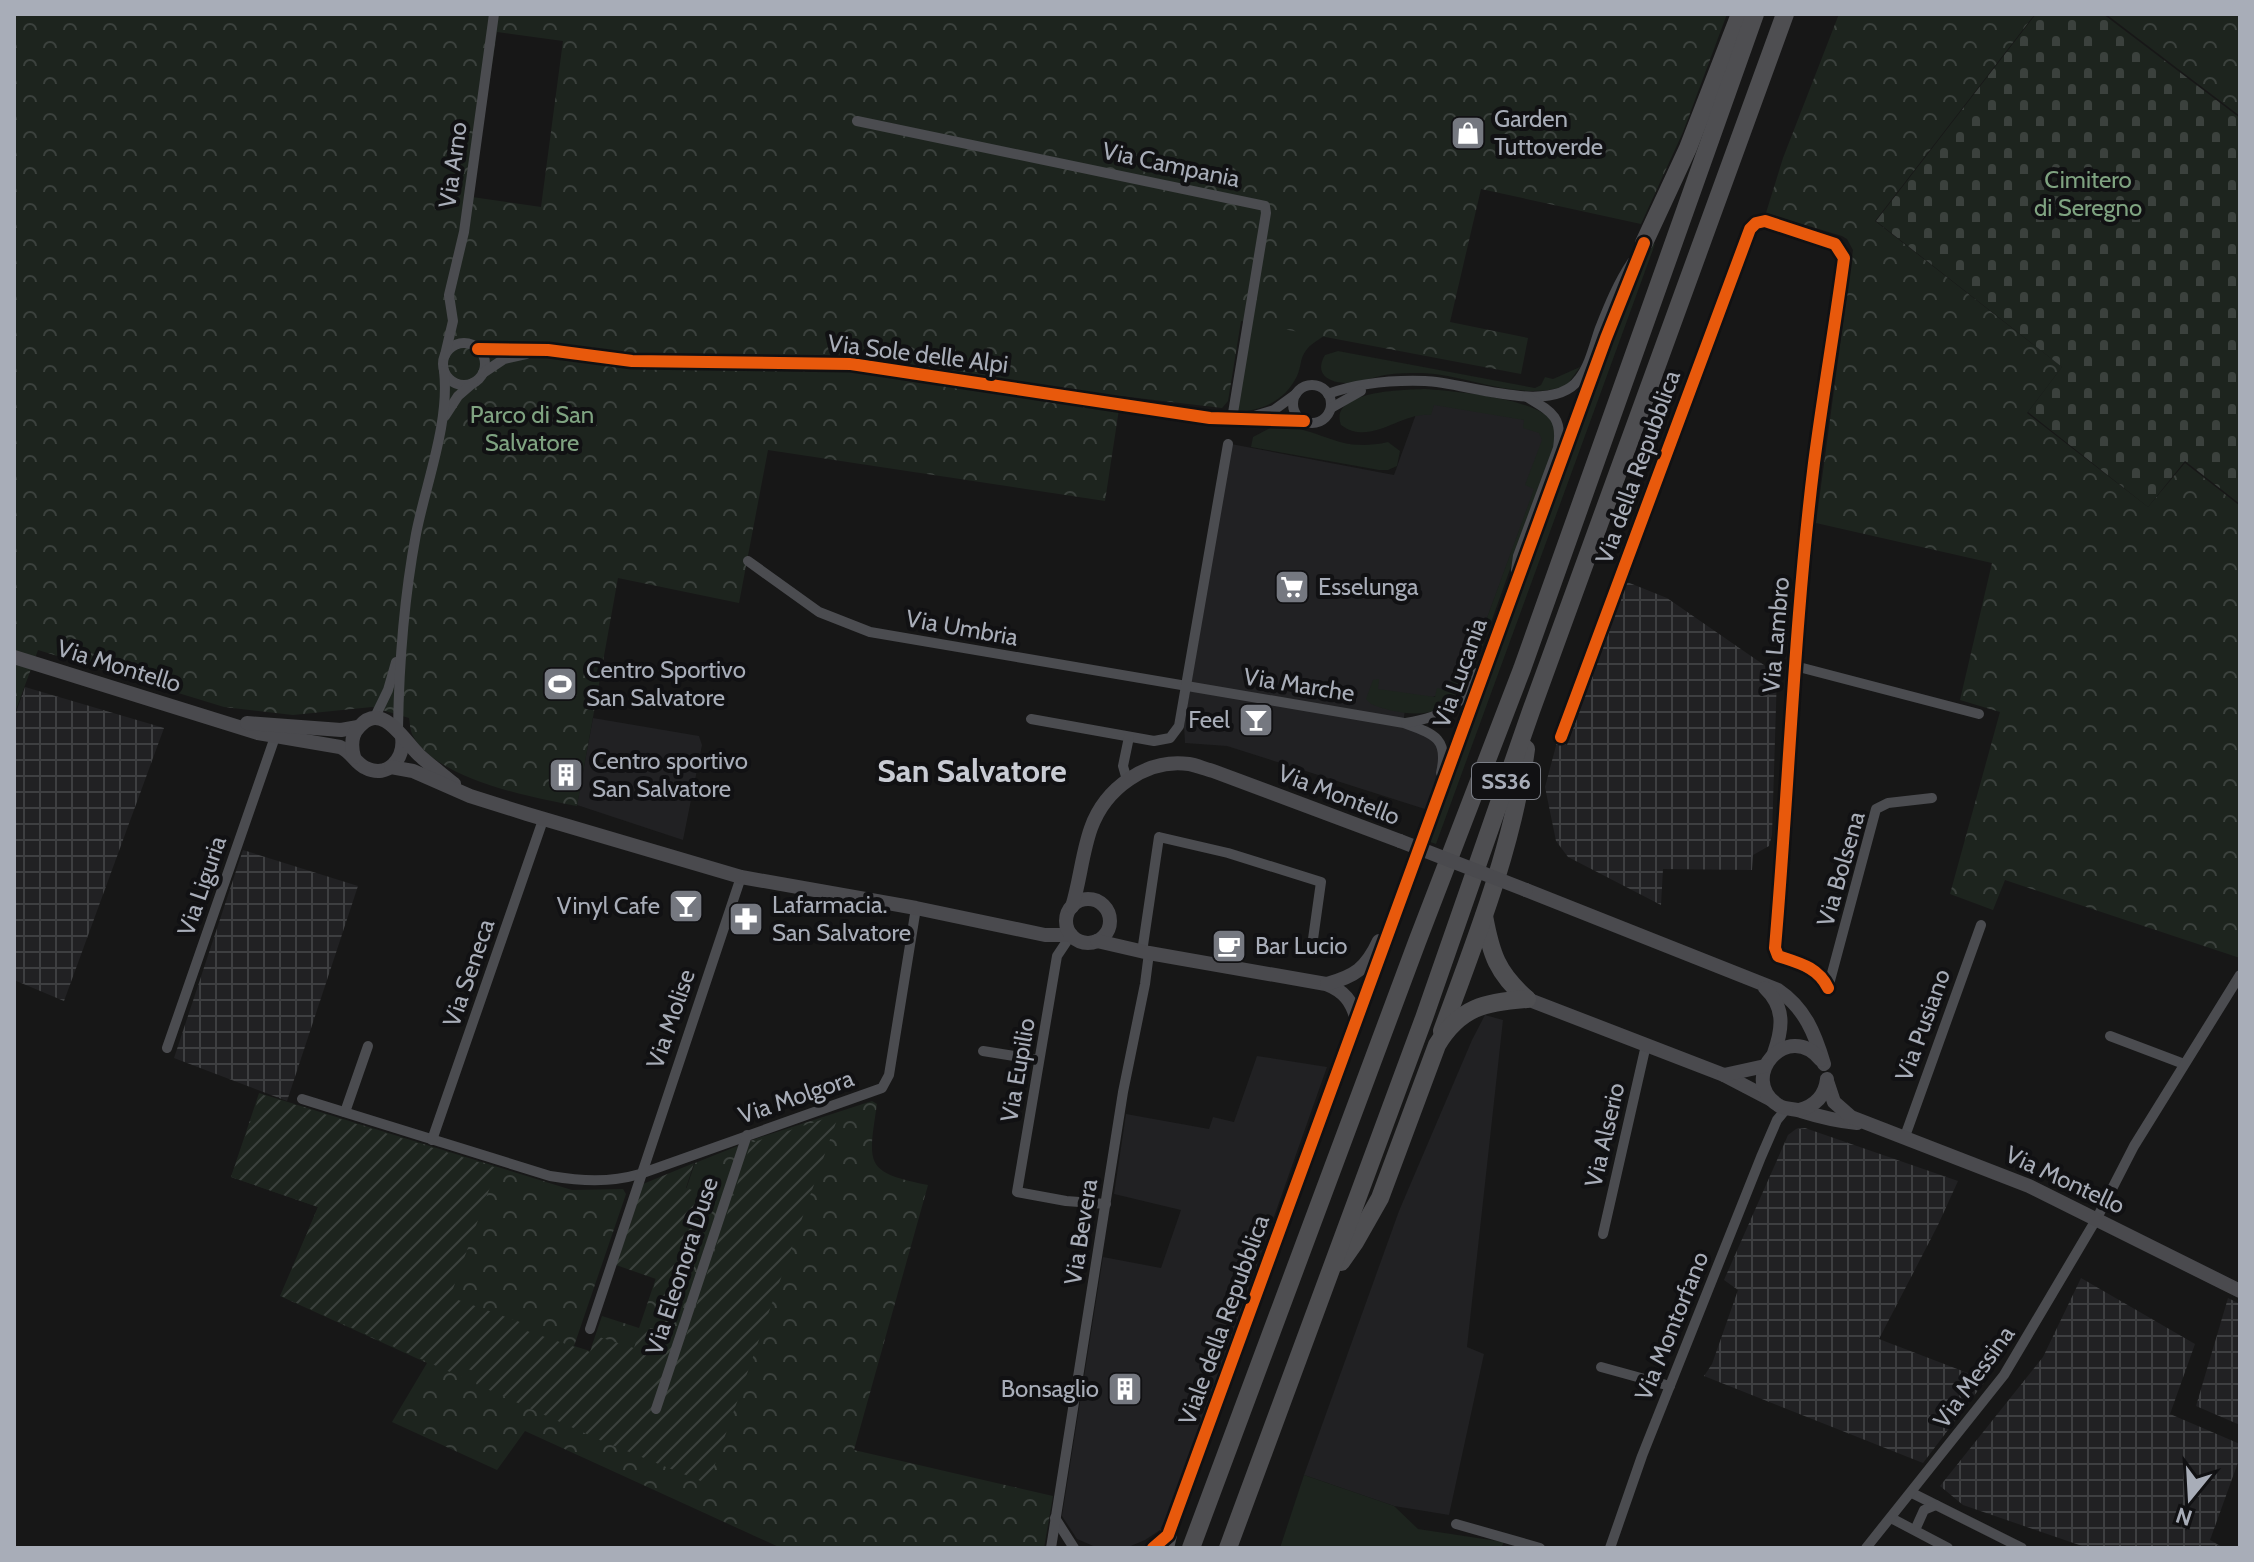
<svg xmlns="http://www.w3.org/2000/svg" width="2254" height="1562" font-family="Cabin,sans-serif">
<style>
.built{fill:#212123}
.industrial{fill:url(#industrial-grid)}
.grass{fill:#1d241e}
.forest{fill:url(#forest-crowns);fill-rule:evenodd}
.cemetery{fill:url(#cemetery-stones)}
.garden{fill:url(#garden-furrows)}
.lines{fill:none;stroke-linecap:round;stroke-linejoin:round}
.street{stroke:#4b4c50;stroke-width:10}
.secondary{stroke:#4a4a4e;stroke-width:14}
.highway{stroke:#4e4e51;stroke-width:18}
.secondary-bridge{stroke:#4a4a4e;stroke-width:14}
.cycleway-casing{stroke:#111113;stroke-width:17}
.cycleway{stroke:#e8590c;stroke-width:12}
.labels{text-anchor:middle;stroke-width:8;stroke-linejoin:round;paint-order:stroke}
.shield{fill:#111113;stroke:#7b7e86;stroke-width:2}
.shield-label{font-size:22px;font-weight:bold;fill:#a8adb8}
.poi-label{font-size:24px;fill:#a8adb8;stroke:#111113;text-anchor:start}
.street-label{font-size:24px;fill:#a8adb8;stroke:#111113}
.park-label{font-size:24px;fill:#7fa381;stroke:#111113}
.district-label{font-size:32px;font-weight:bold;fill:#c9ccd4;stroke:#111113}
</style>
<defs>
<pattern id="industrial-grid" width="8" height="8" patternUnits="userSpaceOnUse" patternTransform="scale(2)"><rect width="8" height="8" fill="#212123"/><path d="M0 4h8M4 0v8" fill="none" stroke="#3e3f41"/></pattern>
<pattern id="forest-crowns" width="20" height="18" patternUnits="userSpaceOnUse" patternTransform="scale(2)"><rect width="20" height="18" fill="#1d241e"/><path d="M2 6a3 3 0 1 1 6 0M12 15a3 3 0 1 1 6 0" fill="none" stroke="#3b413d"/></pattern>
<pattern id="cemetery-stones" width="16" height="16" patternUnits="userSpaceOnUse" patternTransform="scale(2)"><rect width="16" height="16" fill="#1d241e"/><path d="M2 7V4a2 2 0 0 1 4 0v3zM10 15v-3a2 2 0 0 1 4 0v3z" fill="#3b413d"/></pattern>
<pattern id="garden-furrows" width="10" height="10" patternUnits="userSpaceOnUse" patternTransform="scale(2)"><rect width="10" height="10" fill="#1d241e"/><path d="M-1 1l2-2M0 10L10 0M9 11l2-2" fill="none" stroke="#3b413d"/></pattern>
</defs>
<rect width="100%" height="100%" fill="#171717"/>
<g class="built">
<path d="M1432,403L1545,423L1550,447L1463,684L1405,709L1403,726L1428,735L1435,741L1441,757L1428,810L1227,746L1185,743L1184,726L1231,444L1394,475L1416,414Z"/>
<path d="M593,718L699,736L702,745L683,840L577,805Z"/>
<path d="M1485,1015L1503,1020L1467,1347L1484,1354L1449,1515L1394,1506L1304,1475L1399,1211L1472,1040Z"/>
<path d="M1257,1056L1327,1067L1169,1513L1160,1530L1145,1540L1126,1548H1098L1077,1539L1062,1516L1103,1257L1161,1268L1181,1210L1114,1194L1126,1114L1209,1129L1213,1117L1234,1122Z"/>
</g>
<g class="industrial">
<path d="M1627,582L1667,598L1777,674L1772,835L1769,846L1753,855L1752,870L1663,869L1661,905L1568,857L1556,841L1545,787L1557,742L1567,745Z"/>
<path d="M25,687L164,728L64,1001L14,980V718Z"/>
<path d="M243,850L358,886L287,1101L174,1058Z"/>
<path d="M1805,1128L1958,1181L1938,1225L1879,1339L1986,1380L1923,1463L1704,1376L1712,1364L1738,1290L1724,1280L1788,1135L1796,1129Z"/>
<path d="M2081,1278L2195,1344L2170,1414L2240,1444V1457L2210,1540L2224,1548H2088L1963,1505L1940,1486L2043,1357Z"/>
<path d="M2228,1298L2240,1304V1425L2196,1406Z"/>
</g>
<g class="grass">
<path d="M1651,242L1655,244L1436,844L1427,841L1608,344Z"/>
<path d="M1262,262L1324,336C1317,341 1310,344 1305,352C1300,359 1301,368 1297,376C1286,400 1261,412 1236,412Z"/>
<path d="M1338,351L1535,388L1541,385L1545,377L1553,379L1580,367L1567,385C1522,403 1469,375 1422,373C1410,373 1397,373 1385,375C1368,378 1348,388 1331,380C1319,375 1319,365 1325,355Z"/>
<path d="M1425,389C1452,391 1540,398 1553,423C1557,432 1555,440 1553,449L1473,673C1469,680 1465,688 1460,695C1438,721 1398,715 1371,704L1366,699L1373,680L1379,679L1378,689L1435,697L1437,688L1445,690L1456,675L1465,678L1534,489L1525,485L1542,440L1539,433L1523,428L1524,420L1434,405L1431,415C1400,412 1371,447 1341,425C1328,390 1405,390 1425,389Z"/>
<path d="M1283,426C1326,431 1340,453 1388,442L1400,451L1397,466L1388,470H1379L1251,447L1253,437L1270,428Z"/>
<path d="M1304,1475L1394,1506L1418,1529L1504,1542L1501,1548H1280Z"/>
</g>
<g class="forest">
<path d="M14,14H1727L1683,132L1641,224L1481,189L1450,322L1528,338L1521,374L1241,321L1228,401L1222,408L1121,396L1105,501L768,450L739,603L618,578L577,806C533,798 436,779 413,736C410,731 410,723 409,718L372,707L293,715L224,707L38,650L14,715ZM497,32L563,41L541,207L472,197Z"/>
<path d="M1839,14H2035L1875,221L2062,367L2027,413L2148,507L2185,463L2240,506V958L2005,880L1993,910L1950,894L2000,712L1960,700L1992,563L1816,523L1853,250L1847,239L1842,236L1766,213L1783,158Z"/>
<path d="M2106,14H2240V116Z"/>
<path d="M259,1093L572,1190L623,1189L626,1194L574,1346L590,1351L602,1316L639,1328L695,1163L755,1139L872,1101L877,1104C868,1165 864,1172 928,1185L854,1450L1053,1496L1044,1548H781L525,1431L497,1470L392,1422L427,1363L280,1296L318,1207L231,1177Z"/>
</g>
<path class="cemetery" d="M2036,14H2103L2240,118V504L2185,461L2148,507L2028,412L2062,367L1876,221Z"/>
<g class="garden">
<path d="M260,1094L497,1168L450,1297L520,1322L518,1328L590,1352L596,1336L634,1348L641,1325L685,1339L751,1143L839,1114L708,1484L602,1441L476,1384L479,1373L465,1368L461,1377L281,1296L318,1207L231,1177Z"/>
<path d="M694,1163L686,1188L716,1198L680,1307L651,1297L656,1279L616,1265L643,1184Z"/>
</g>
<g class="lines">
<g class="street">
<path d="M857,121L1265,206L1266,213L1232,419"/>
<circle cx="464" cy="364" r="21"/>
<path d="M478,349L548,350L632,361L851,364L1210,418L1304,421"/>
<path d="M445,355L453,321L449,295L464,232L494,14"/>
<path d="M483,373L504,359L526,354"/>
<circle cx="1312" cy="404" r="19"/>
<path d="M1328,394C1358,383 1394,380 1425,381C1465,382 1552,417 1579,379C1590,365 1594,345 1600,328C1609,305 1618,283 1632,262"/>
<path d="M1331,408L1361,391"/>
<path d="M445,416L458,396L473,383"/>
<path d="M1254,416L1274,410L1296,394"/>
<path d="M748,561L819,612L870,632L1404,723C1434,734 1449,738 1441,773"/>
<path d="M1516,570L1518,556L1558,448C1563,417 1552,412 1527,397"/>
<path d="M1795,666L1979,714"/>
<path d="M374,719L388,690L396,662"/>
<path d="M1031,719L1154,741L1170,738L1179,726L1228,444"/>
<path d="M1406,723C1444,716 1461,709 1477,673"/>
<path d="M398,729C399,664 404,598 416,534C426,483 450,422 444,371"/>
<path d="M1561,737L1750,229L1756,223L1765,221L1835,244L1844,258C1835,326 1823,394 1814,463C1794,624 1789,786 1775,948L1778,956C1799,963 1818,967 1828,988"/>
<path d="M1127,780L1123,766L1129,737"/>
<path d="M1071,935L1057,956L1017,1192L1066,1201L1106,1204"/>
<path d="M1142,952L1159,837L1228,853L1321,882L1313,939"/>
<path d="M1828,988L1876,809L1888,803L1932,798"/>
<path d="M2110,1036L2184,1064"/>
<path d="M167,1048L275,737L280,733"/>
<path d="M983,1051L1039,1060"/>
<path d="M302,1099L550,1176C581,1181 609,1183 640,1174L882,1088L889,1075L916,908"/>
<path d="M345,1112L368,1046"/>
<path d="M1904,1139L1981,925"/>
<path d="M432,1140L543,820"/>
<path d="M1603,1234L1646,1045"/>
<path d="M590,1329L741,877"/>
<path d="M1601,1367L1670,1386"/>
<path d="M656,1409L747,1135"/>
<path d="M1912,1493L2022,1548"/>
<path d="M1055,1518L1074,1548"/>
<path d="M1891,1518L1948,1548"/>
<path d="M1456,1524L1540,1548"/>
<path d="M1915,1530L1924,1510L1936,1505"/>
<path d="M1051,1548L1123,1092L1145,984L1149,953"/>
<path d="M1610,1548L1642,1456L1761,1157L1777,1120L1786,1109"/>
<path d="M1866,1548L2004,1375L2097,1218L2134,1146L2240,975"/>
</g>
<g class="secondary">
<path d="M14,657L258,733L340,747C352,752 355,763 366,768C388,779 405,758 402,737"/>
<path d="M247,723L341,730L358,727"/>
<path d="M354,757C351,746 351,735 359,727C382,700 404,741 419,755C430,765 442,774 454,784"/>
<path d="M391,767L413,771L470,796L527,814L741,877L916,908L1045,935H1071"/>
<path d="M1526,890L1778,990C1805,1008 1815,1034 1824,1064"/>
<circle cx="1088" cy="921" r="22"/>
<path d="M1072,907C1080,881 1082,853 1091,828C1105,789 1146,758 1189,764C1196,765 1205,769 1213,771L1400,841"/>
<path d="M1097,941L1149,953L1326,984C1344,991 1352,1001 1357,1020"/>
<path d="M1327,984C1355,976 1366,969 1379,941"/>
<path d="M1765,988C1785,1007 1783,1028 1774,1053"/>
<path d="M1527,999L1724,1075L1770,1099"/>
<path d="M1821,1060C1788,1019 1737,1078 1778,1105C1785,1110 1793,1108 1801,1111C1820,1117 1837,1121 1857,1123"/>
<path d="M1724,1075L1765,1066"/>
<path d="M1827,1081L1834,1102L1851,1117L2029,1186L2240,1291"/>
<path d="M1799,1110C1815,1106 1825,1096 1827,1079"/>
<path d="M1168,1535L1606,338L1644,243"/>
</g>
<g class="highway">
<path d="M1644,243L1688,148L1740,14"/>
<path d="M1484,916C1491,954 1497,973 1527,999"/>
<path d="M1442,1031C1476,939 1513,846 1526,749"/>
<path d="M1341,1262L1355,1242L1380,1198L1437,1045C1460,1007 1485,1002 1527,999"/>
<path d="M1165,1548L1168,1535"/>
<path d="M1191,1548L1417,942L1522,669L1755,14"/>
<path d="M1228,1548L1424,1018L1531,711L1785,14"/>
</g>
<path class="secondary-bridge" d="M1400,841L1526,890"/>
<g class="cycleway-casing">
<g id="cycleway">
<path d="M478,349L548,350L632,361L851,364L1210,418L1304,421"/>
<path d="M1561,737L1750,229L1756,223L1765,221L1835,244L1844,258C1835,326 1823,394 1814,463C1794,624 1789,786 1775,948L1778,956C1799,963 1818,967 1828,988"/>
<path d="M1153,1548L1168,1535L1606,338L1644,243"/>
</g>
</g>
<use href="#cycleway" class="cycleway"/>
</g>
<defs>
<g id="shop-square" transform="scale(1.8)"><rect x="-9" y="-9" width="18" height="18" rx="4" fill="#757880" stroke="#111113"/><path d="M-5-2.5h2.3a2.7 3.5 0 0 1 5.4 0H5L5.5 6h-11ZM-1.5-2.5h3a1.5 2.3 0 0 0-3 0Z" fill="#fff"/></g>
<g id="supermarket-square" transform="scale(1.8)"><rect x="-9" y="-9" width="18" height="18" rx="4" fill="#757880" stroke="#111113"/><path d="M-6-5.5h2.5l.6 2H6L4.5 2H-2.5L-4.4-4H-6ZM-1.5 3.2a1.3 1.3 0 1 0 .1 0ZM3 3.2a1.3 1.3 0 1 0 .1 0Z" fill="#fff"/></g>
<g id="stadium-square" transform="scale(1.8)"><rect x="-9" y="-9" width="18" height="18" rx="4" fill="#757880" stroke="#111113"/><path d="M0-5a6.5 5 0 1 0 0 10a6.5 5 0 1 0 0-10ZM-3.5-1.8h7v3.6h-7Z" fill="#fff"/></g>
<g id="bar-square" transform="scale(1.8)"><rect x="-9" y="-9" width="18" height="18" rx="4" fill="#757880" stroke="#111113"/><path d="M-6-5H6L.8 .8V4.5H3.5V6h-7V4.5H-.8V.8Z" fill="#fff"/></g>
<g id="building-square" transform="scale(1.8)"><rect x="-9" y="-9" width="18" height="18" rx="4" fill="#757880" stroke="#111113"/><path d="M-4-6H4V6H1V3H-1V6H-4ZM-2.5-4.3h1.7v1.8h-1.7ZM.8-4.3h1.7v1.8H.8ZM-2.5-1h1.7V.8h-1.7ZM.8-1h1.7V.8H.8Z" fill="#fff"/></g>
<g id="pharmacy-square" transform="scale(1.8)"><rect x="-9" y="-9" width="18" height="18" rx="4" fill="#757880" stroke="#111113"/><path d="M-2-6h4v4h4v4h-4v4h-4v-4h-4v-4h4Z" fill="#fff"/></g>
<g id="cafe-square" transform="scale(1.8)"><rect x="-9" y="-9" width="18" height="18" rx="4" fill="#757880" stroke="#111113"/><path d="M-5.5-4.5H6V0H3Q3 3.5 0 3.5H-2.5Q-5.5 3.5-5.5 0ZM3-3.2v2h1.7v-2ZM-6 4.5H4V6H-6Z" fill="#fff"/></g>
</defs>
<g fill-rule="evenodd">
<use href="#shop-square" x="1468" y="133"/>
<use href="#supermarket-square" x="1292" y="587"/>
<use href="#stadium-square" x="560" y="684"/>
<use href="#bar-square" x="1256" y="720"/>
<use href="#building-square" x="566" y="775"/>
<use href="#bar-square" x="686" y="906"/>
<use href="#pharmacy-square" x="746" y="919"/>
<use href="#cafe-square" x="1229" y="946"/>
<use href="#building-square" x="1125" y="1389"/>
</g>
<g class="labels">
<rect class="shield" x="1472" y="763" width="68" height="36" rx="6"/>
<g class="shield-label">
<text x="1506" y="789">SS36</text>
</g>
<g class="poi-label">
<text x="1494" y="127">Garden<tspan x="1494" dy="28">Tuttoverde</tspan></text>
<text x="1318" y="595">Esselunga</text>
<text x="586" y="678">Centro Sportivo<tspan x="586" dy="28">San Salvatore</tspan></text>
<text x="1230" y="728" text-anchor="end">Feel</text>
<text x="592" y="769">Centro sportivo<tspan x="592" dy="28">San Salvatore</tspan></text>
<text x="772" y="913">Lafarmacia.<tspan x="772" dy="28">San Salvatore</tspan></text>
<text x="660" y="914" text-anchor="end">Vinyl Cafe</text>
<text x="1255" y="954">Bar Lucio</text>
<text x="1099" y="1397" text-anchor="end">Bonsaglio</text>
</g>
<g class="street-label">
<text transform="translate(453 165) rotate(-82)" y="8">Via Arno</text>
<text transform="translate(1171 165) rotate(12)" y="8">Via Campania</text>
<text transform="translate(918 354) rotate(7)" y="8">Via Sole delle Alpi</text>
<text transform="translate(1638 467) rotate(-70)" y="8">Via della Repubblica</text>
<text transform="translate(962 628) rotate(10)" y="8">Via Umbria</text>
<text transform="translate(1776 635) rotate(-85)" y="8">Via Lambro</text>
<text transform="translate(119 666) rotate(17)" y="8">Via Montello</text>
<text transform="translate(1460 673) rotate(-70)" y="8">Via Lucania</text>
<text transform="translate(1299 685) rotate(9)" y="8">Via Marche</text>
<text transform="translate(1339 795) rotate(21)" y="8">Via Montello</text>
<text transform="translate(1841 869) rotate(-74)" y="8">Via Bolsena</text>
<text transform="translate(202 886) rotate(-71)" y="8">Via Liguria</text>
<text transform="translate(469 973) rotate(-71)" y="8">Via Seneca</text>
<text transform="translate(671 1019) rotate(-71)" y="8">Via Molise</text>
<text transform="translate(1923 1025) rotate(-70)" y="8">Via Pusiano</text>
<text transform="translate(1018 1070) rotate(-80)" y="8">Via Eupilio</text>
<text transform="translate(796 1097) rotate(-19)" y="8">Via Molgora</text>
<text transform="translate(1605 1135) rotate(-77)" y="8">Via Alserio</text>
<text transform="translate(2065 1180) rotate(25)" y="8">Via Montello</text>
<text transform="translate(1081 1232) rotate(-81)" y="8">Via Bevera</text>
<text transform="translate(682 1266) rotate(-72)" y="8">Via Eleonora Duse</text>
<text transform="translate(1224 1320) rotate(-70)" y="8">Viale della Repubblica</text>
<text transform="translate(1672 1326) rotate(-68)" y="8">Via Montorfano</text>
<text transform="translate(1974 1377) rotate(-54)" y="8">Via Messina</text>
</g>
<g class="park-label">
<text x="2088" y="188">Cimitero<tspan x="2088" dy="28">di Seregno</tspan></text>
<text x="532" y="423">Parco di San<tspan x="532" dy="28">Salvatore</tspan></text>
</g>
<g class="district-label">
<text x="972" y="782">San Salvatore</text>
</g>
</g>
<rect width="2254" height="1562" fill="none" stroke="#a8adb8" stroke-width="32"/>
<g transform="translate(2190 1498) rotate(198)" stroke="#111113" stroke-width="6" paint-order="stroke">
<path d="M0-6L14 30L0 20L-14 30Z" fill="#a8adb8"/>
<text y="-12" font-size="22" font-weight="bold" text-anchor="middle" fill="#a8adb8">N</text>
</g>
</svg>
